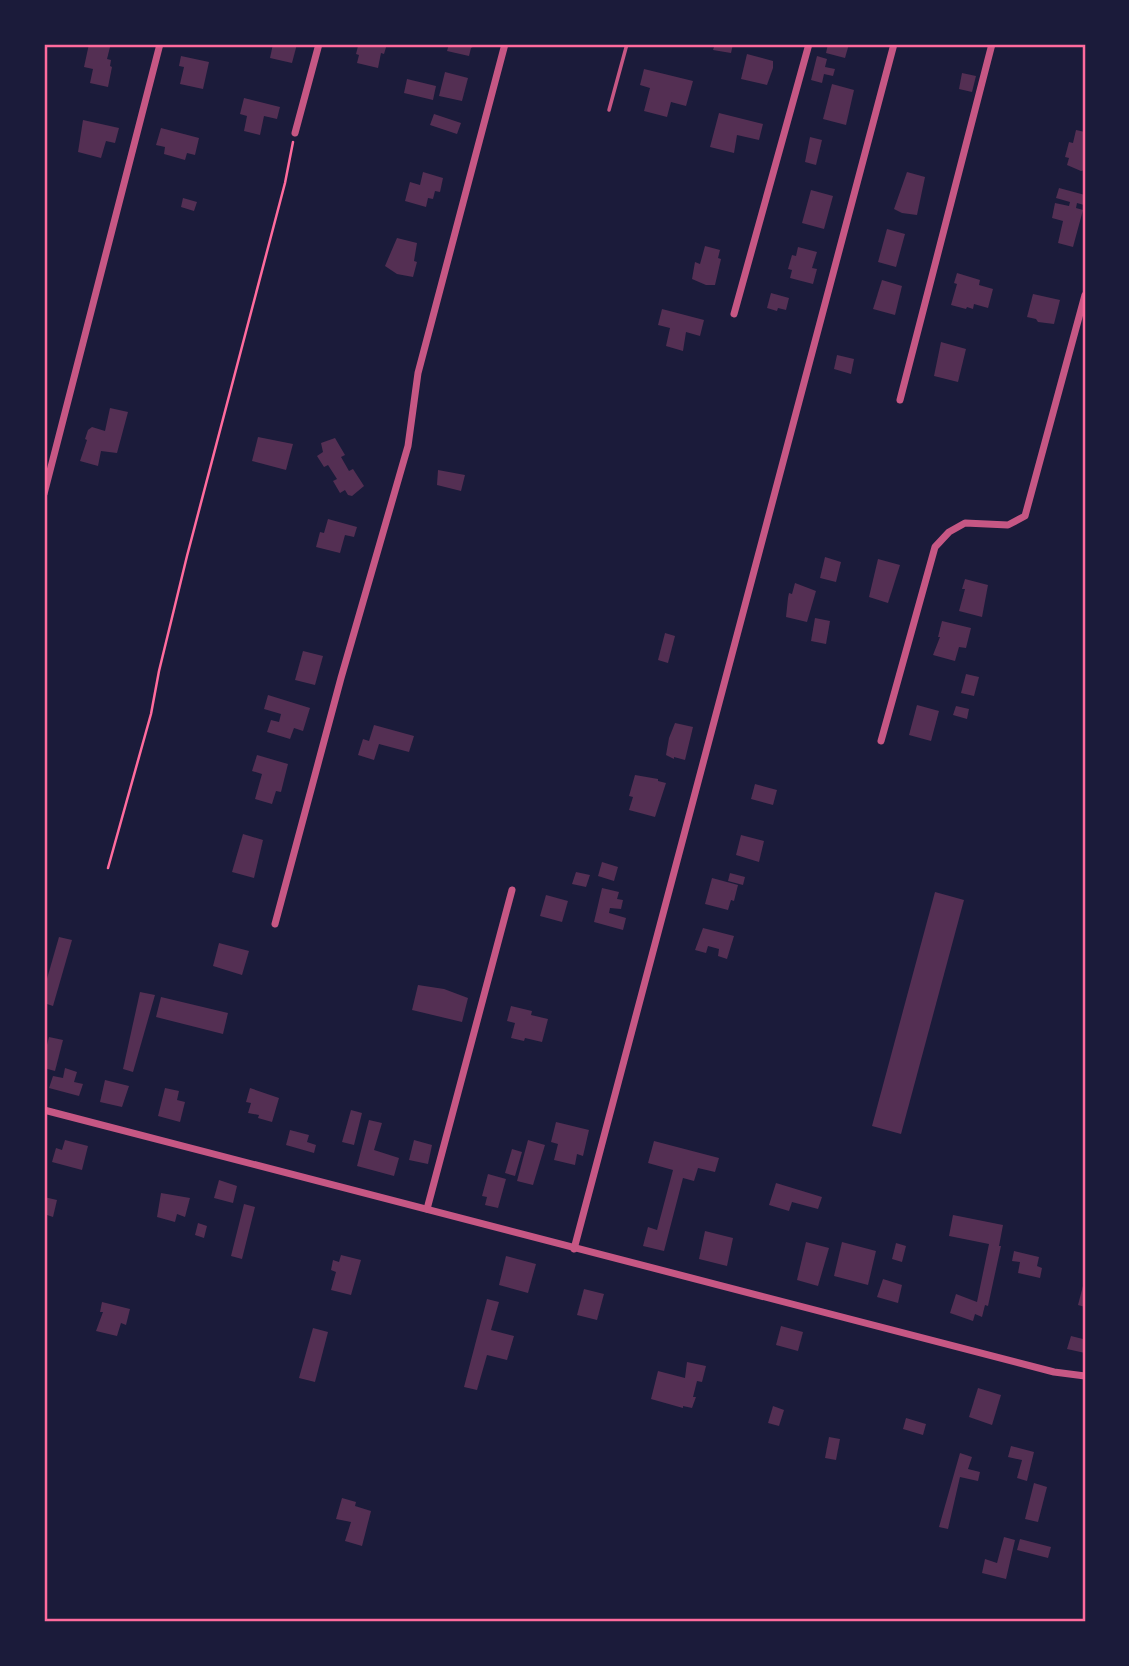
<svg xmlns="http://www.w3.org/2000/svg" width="1129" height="1666" font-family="'Fira Sans',sans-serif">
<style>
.building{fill:#542f53}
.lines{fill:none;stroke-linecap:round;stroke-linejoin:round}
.path{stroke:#ff6b9d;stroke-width:2.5}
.service{stroke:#c65784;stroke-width:3.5}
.minor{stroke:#c65784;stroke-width:7}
.neatline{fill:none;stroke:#ff6b9d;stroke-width:2.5}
</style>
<rect width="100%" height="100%" fill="#1b1b3a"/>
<g class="building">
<path d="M89,44L110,47L107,59L111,60L110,66L112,67L108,87L90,83L93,69L84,67Z"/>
<path d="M273,44H297L292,63L270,58Z"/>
<path d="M362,44H387L384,54L381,53L378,68L357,63L359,55L356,54L358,46L361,47Z"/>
<path d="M449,44H478L471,48L469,56L447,51Z"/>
<path d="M715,44H733L731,53L713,50Z"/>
<path d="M828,44H849L845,58L826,53Z"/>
<path d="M747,54L773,61V68L767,85L741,79Z"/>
<path d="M181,56L209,62L203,89L180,84L184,67L179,66Z"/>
<path d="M817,56L827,59L825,67L835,69L833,76L824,74L822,83L811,80Z"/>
<path d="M644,69L693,81L686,106L671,102L667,117L644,111L650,88L640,85Z"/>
<path d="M445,72L468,78L462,101L439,96Z"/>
<path d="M962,73L976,76L972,92L959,89Z"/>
<path d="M407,79L436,86L433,100L404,93Z"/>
<path d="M832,84L854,90L846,125L823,119Z"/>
<path d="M244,98L280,107L277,119L264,116L260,135L244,131L247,116L240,114Z"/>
<path d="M719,113L763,124L759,140L737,135L734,153L710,147Z"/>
<path d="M434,114L461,123L457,134L430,125Z"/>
<path d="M83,120L119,128L115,143L106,141L101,158L78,152Z"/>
<path d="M161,128L199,138L195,155L187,153L185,160L164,154L165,147L156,145Z"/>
<path d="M1076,130L1085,132V170L1081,171L1067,165L1069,158L1065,157L1069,142L1073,143Z"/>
<path d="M810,137L822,140L816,165L805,162Z"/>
<path d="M423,172L443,178L440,192L435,191L433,199L428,198L426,207L405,201L410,182L420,185Z"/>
<path d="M907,172L925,177L917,215L902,213L894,209Z"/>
<path d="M1059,188L1085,195L1084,205L1077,203L1076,208L1083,210L1073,247L1058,243L1063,221L1052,218L1055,203L1069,206L1070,202L1056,198Z"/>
<path d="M811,190L833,196L824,229L802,223Z"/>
<path d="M183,198L197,202L194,211L181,207Z"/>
<path d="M887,229L905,234L896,267L878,262Z"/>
<path d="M397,238L417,243L414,261L417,262L413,277L397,274L385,266Z"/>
<path d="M705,246L720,250L718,258L721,259L715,285H706L692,279L695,262L700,264Z"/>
<path d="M798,247L817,252L812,268L817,269L813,284L790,278L792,270L788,269L792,255L796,256Z"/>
<path d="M957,273L980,280L979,285L993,289L988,308L974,304L973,309L967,307L966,309L951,305L957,284L954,283Z"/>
<path d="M882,280L902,286L895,315L873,309Z"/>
<path d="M771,293L789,298L786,310L778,308L777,311L767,308Z"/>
<path d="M1033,294L1060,300L1054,324L1038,322L1036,319L1027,317Z"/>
<path d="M662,309L704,320L700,336L686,332L683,351L666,346L670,328L658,325Z"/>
<path d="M941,342L966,349L958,382L934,376Z"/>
<path d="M837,355L854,359L851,374L834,369Z"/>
<path d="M110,408L128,412L117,453L101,451L98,466L80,461L87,440L85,439L88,430L92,427L105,431Z"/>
<path d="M258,437L293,444L286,470L252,461Z"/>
<path d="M335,438L345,455L341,457L349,471L353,469L364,486L352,496L348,495L345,490L340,493L333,481L337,479L328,465L324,467L317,456L323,452L321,443Z"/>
<path d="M438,470L465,475L461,491L437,485Z"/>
<path d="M328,519L357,527L354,537L345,535L340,553L316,547L320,532L324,533Z"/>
<path d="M825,557L841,562L836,582L820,578Z"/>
<path d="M878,559L900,565L888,603L869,597Z"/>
<path d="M965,579L988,585L982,617L959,611L965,589H962Z"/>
<path d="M795,583L816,591L807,622L786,617L788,598L789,593L792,594Z"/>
<path d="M815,618L830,621L826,644L811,641Z"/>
<path d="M942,621L971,628L966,648L959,647L955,661L933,655L940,637H938Z"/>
<path d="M665,633L675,636L668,663L658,660Z"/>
<path d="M303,651L323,656L315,685L295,680Z"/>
<path d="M966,674L979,677L974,696L961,693Z"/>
<path d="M268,695L310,708L303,731L294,728L290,739L267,732L271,720L279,722L281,714L264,709Z"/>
<path d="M917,705L939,711L931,741L909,735Z"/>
<path d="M956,706L969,709L967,719L953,715Z"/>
<path d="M675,723L693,727L685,760L674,757V759L666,755L669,738Z"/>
<path d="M374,725L414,736L409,752L379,744L374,760L358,755L363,739L369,741Z"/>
<path d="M257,755L288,764L281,792L276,791L272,804L255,799L262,774L252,771Z"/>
<path d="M635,775L658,779V781L666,783L655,817L629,810L633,797L629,796Z"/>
<path d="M755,784L777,790L773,805L751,799Z"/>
<path d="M243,834L263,840L254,878L232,872Z"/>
<path d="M741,835L764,841L759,862L736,855Z"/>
<path d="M602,862L618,867L614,881L598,876Z"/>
<path d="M576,872L590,875L586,887L572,884Z"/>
<path d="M730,873L745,877L743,885L728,881Z"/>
<path d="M712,878L738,885L734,901L731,900L728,910L705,904Z"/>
<path d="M602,888L619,892L617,899L623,900L621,909L610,908L609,913L626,918L623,930L594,922Z"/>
<path d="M935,892L964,900L901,1134L872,1126Z"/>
<path d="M546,895L568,901L562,922L540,916Z"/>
<path d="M703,928L734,936L727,959L718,956L719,949L708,946L706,953L695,950Z"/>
<path d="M59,937L72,940L53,1006L44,1003V989Z"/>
<path d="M219,943L249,951L242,975L213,966Z"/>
<path d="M418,985L444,989L468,998L462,1022L412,1010Z"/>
<path d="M140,992L155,995L133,1072L123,1069Z"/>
<path d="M161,997L228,1013L223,1034L156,1017Z"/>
<path d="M511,1006L532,1011L531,1015L548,1019L542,1042L525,1038L524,1041L511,1038L515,1023L507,1021Z"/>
<path d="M49,1037L63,1040L55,1071L44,1068V1057Z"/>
<path d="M65,1068L77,1072L74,1082L83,1084L79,1096L49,1088L53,1076L63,1078Z"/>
<path d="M105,1080L129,1086L122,1107L100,1102Z"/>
<path d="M165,1088L179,1091L177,1100L185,1102L180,1122L158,1116Z"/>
<path d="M250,1088L279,1098L272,1122L258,1118L259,1115L248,1113L251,1103L246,1102Z"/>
<path d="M351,1110L362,1113L354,1145L342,1142Z"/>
<path d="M369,1120L382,1123L374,1150L399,1158L394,1176L357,1166Z"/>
<path d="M556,1122L589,1130L583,1156L577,1154L575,1165L554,1160L558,1144L551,1142Z"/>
<path d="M290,1130L309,1135L307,1142L316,1145L314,1153L286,1145Z"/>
<path d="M65,1140L88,1146L82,1170L52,1162L56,1148L62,1150Z"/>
<path d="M414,1140L432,1145L428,1164L409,1160Z"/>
<path d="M528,1140L545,1145L533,1185L517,1181Z"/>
<path d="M654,1141L719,1158L715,1172L698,1168L694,1181L683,1178L664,1251L643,1246L648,1227L657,1230L673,1170L648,1163Z"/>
<path d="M512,1149L522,1152L515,1176L505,1173Z"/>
<path d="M488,1174L506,1179L498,1208L485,1205L487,1197L482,1196Z"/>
<path d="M219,1180L237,1186L233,1203L214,1198Z"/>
<path d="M776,1183L822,1197L818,1209L792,1202L789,1211L769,1205Z"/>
<path d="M161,1193L190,1198L185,1217L177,1214L175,1222L157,1217Z"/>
<path d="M44,1197L57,1200L53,1217L44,1214Z"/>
<path d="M244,1204L255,1207L242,1259L231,1256Z"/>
<path d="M953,1215L1003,1225L999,1246H1001L988,1306L985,1305L982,1317L975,1314L973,1321L950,1313L956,1294L977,1302L989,1244L949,1236Z"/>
<path d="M198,1223L207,1226L204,1238L195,1235Z"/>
<path d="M705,1231L733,1238L727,1266L699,1259Z"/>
<path d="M806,1242L829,1248L818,1286L797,1280Z"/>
<path d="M842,1242L876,1251L868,1285L834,1276Z"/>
<path d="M896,1243L906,1246L902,1262L892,1259Z"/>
<path d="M1014,1251L1039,1257L1037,1266L1042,1268L1040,1278L1018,1273L1020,1262L1012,1261Z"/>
<path d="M341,1255L361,1260L351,1295L331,1290L336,1272L331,1270L333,1260L339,1262Z"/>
<path d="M506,1256L536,1264L528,1293L499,1285Z"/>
<path d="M883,1279L902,1285L898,1303L877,1297Z"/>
<path d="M1084,1282H1085V1307L1078,1305Z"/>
<path d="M584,1289L604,1294L597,1320L577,1315Z"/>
<path d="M487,1299L499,1302L491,1330L514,1336L507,1360L487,1355L477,1390L464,1387Z"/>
<path d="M102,1302L130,1309L126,1325L121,1323L117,1336L96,1331L103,1312H100Z"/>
<path d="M781,1326L803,1332L798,1351L776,1345Z"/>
<path d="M313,1328L328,1332L315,1382L299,1378Z"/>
<path d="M1084,1333L1085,1353L1067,1349L1071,1336L1083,1339Z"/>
<path d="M687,1362L706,1366L702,1382L697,1381L693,1397H696L692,1408L683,1406V1408L651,1399L658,1371L685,1378Z"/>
<path d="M978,1388L1001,1395L992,1425L969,1417Z"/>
<path d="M773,1406L784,1410L779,1426L768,1423Z"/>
<path d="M906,1418L926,1424L923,1435L903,1429Z"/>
<path d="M829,1437L840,1439L836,1460L825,1458Z"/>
<path d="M1011,1446L1034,1452L1027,1481L1017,1478L1022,1460L1008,1457Z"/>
<path d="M960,1453L972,1457L968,1469L980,1472L978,1481L960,1477L948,1529L939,1527Z"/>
<path d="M1034,1483L1047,1487L1038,1522L1025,1519Z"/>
<path d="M342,1498L356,1502L355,1506L371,1511L362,1546L345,1541L351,1522L336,1519Z"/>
<path d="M1004,1537L1015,1540L1006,1579L982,1573L985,1559L997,1563Z"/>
<path d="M1020,1539L1051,1547L1048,1558L1017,1550Z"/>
</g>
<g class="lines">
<path class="path" d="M108,868L151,714L159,671L187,556L285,183L293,142"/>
<path class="service" d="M609,110L627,44"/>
<g class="minor">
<path d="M295,133L319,44"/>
<path d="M734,314L809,44"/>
<path d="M900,400L992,44"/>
<path d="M44,494L160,44"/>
<path d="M881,741L935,547L949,532L965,523L1008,525L1025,516L1085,295"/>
<path d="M275,924L341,678L408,446L418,373L505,44"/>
<path d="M44,1110L1054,1372L1085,1376"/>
<path d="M427,1209L512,890"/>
<path d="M574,1249L894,44"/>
</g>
</g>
<rect width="1129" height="1666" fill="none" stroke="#1b1b3a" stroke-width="91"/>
<rect x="46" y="46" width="1038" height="1574" class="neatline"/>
</svg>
